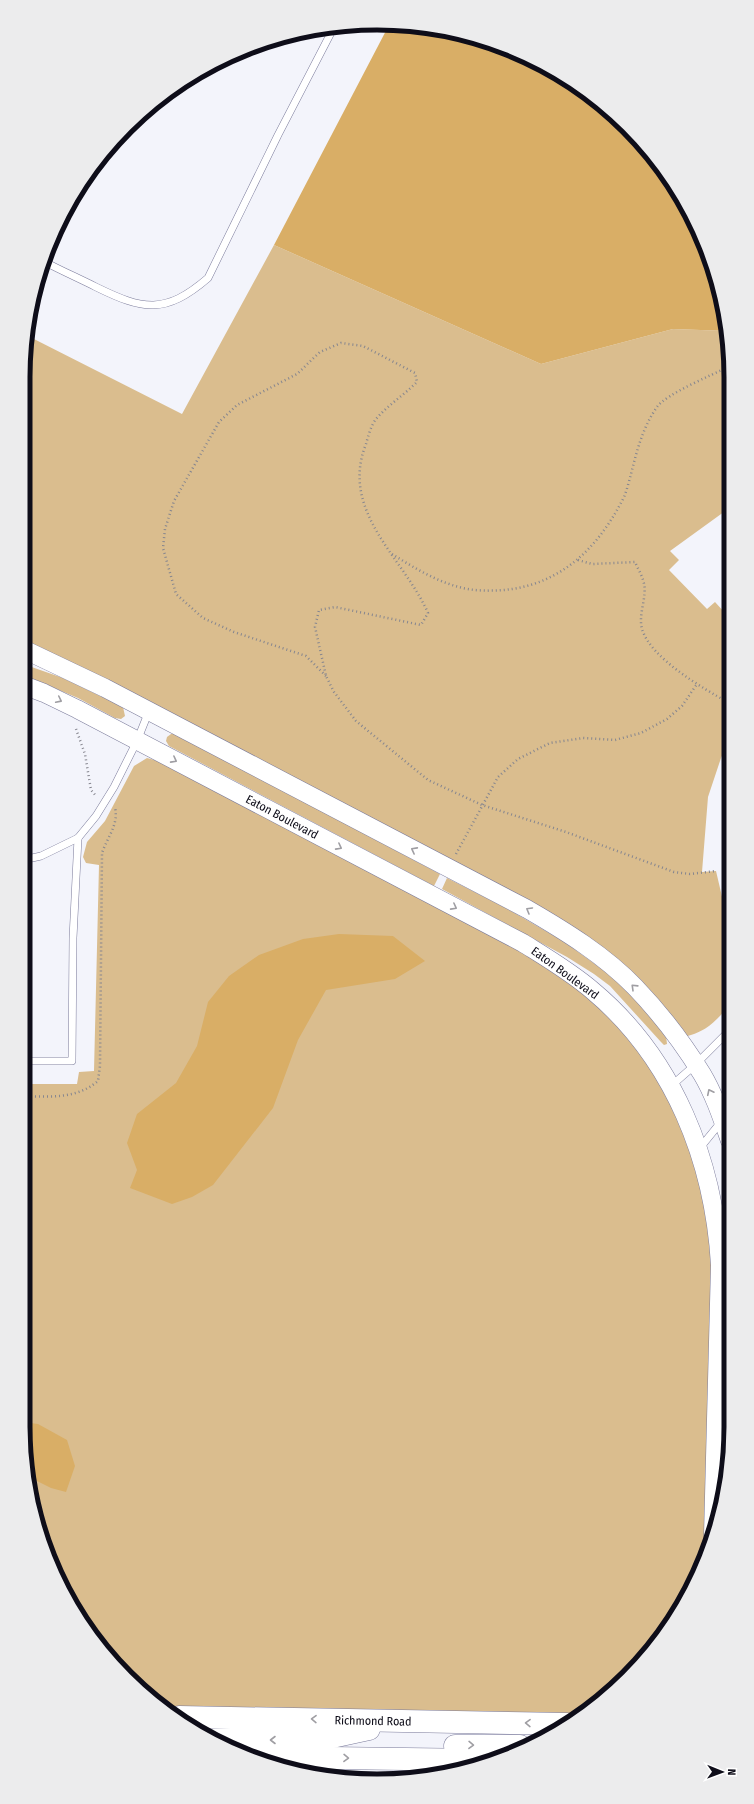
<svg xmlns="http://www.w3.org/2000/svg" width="754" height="1804" font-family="'Fira Sans Condensed',sans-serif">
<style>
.green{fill:#dabd8e}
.forest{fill:#d9ae66}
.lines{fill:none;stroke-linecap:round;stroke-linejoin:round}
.service-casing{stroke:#7b7b9b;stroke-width:8}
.tertiary-casing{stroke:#7b7b9b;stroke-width:19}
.primary-casing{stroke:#7b7b9b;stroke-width:23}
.path{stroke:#86868f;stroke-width:2.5;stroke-dasharray:1 3;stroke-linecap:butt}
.service{stroke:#fff;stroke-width:7}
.tertiary{stroke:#fff;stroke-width:18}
.primary{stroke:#fff;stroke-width:22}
.oneway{stroke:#9f9ea3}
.labels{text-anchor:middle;stroke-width:3;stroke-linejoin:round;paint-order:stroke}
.street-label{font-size:12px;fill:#0e0d19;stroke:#fff}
.rim{fill:none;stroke:#0e0d19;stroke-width:5}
</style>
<rect width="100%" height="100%" fill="#f3f4fb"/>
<g class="green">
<path d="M274,245L541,364L673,329L728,331V509L670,551L679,560L669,570L707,609L715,602L725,613L729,610V740L721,758L708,797L702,872L716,871L730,931V1005C711,1026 706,1032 677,1039L579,941L23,649V377L30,337L182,414Z"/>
<path d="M23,664L63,678L123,707L125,716L121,719L115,718L78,698L23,675Z"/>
<path d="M171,734H176L440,874L434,886L169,746L166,741L167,737Z"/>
<path d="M147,758L158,761L173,760L593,991L671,1086L718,1231L712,1541L658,1643L611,1693L567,1724L179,1717L111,1660L70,1604L42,1541L23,1427V1084H77L79,1072L94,1071L99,865L86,863L83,857L87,842L105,821L134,766Z"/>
<path d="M447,878L504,907L563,941L613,977L635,998L666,1036L667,1044L664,1045L661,1042L610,986L594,974L567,957L442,889Z"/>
</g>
<g class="forest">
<path d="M389,25L423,26L491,42L573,83L643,144L704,241L728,331L673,329L541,364L274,245Z"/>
<path d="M339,934L393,936L425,961L395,979L326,990L298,1040L273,1108L213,1185L192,1197L172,1204L130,1188L137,1170L127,1143L137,1114L176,1083L197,1046L208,1002L229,976L259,955L303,939Z"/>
<path d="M23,1422L38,1424L67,1440L75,1466L66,1492L51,1488L31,1478Z"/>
</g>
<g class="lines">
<g class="service-casing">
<g id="service">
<path d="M43,261C60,270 78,278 96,287C143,310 165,315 208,278L278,135L334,27"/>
<path d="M23,860L41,856L78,838"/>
<path d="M23,1061H72L73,938L78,838L96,816L114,787L137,741L149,711"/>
<path d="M671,1086L695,1065L730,1030"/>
<path d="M699,1149L730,1111"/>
</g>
</g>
<g class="tertiary-casing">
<g id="tertiary">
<path d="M23,649L105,688L527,909C565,931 604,955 635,987C660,1013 683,1043 702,1074C714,1094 722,1118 730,1141"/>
<path d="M23,685L44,693L77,709L523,943C547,958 571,972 593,991C674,1059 714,1161 720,1265L713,1535"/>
</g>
</g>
<g class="primary-casing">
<g id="primary">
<path d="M179,1717L567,1724"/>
<path d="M214,1740H318L369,1729"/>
<path d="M455,1746H520"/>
<path d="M251,1757L482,1760"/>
</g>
</g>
<g class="path">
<path d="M392,554C416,569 445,587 475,590C546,596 593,559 624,497C627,490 629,481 631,474C637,450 643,427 657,407C666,394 712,375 728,367"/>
<path d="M578,560L592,564L635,562C638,569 643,577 644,584C647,598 638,614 642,629C651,659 703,688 729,703"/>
<path d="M326,676L306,656L234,632L203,618L176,594L163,548L165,529L174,501L219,422L237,405L297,374L320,352L341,343L363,346L415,373L417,382C404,395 388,405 376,419C371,425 368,437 366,444C339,512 404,558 428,613L421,625L335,607L319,610L315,627L326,676L334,692L356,721L428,780L482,805L566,832L674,872L690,874L716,871"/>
<path d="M76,729L85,754L91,790L96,796"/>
<path d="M456,854L498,777L518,759L550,743L583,738L615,740L641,733L667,719L682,706L697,684"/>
<path d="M23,1096C49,1097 77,1099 98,1081L100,1066L102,853C107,838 119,824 115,808"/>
</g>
<use href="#service" class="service"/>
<use href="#tertiary" class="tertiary"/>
<use href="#primary" class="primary"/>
</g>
<defs><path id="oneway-chevron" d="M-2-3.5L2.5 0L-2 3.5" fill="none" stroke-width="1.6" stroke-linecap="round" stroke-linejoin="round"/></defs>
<g class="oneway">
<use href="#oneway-chevron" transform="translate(59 700) rotate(26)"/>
<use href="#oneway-chevron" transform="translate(174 760) rotate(28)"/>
<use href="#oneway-chevron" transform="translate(339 847) rotate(28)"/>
<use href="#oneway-chevron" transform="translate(414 850) rotate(-152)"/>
<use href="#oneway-chevron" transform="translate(454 907) rotate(28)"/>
<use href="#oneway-chevron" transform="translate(529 910) rotate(-150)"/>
<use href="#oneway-chevron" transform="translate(634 987) rotate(-136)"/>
<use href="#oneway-chevron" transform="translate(710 1092) rotate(-116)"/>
<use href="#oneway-chevron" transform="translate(314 1719) rotate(-179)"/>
<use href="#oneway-chevron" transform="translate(528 1723) rotate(-179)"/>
<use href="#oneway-chevron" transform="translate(273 1740) rotate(-180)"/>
<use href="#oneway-chevron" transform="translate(471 1745) rotate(1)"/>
<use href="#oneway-chevron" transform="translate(346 1758) rotate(1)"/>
</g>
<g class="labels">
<g class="street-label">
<text transform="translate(282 817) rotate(28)" y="4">Eaton Boulevard</text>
<text transform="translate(565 973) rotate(36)" y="4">Eaton Boulevard</text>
<text transform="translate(373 1721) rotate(1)" y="4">Richmond Road</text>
</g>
</g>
<path d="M0 0H754V1804H0ZM377 30H377A347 347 0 0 1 724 377V1427A347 347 0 0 1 377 1774H377A347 347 0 0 1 30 1427V377A347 347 0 0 1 377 30Z" fill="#ececed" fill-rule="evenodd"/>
<path class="rim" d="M377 30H377A347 347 0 0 1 724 377V1427A347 347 0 0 1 377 1774H377A347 347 0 0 1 30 1427V377A347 347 0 0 1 377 30Z"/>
<g transform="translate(722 1772) rotate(91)" stroke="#ffffff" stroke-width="3" paint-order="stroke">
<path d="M0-3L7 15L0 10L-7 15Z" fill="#0e0d19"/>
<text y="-6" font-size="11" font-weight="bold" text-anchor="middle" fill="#0e0d19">N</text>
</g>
</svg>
